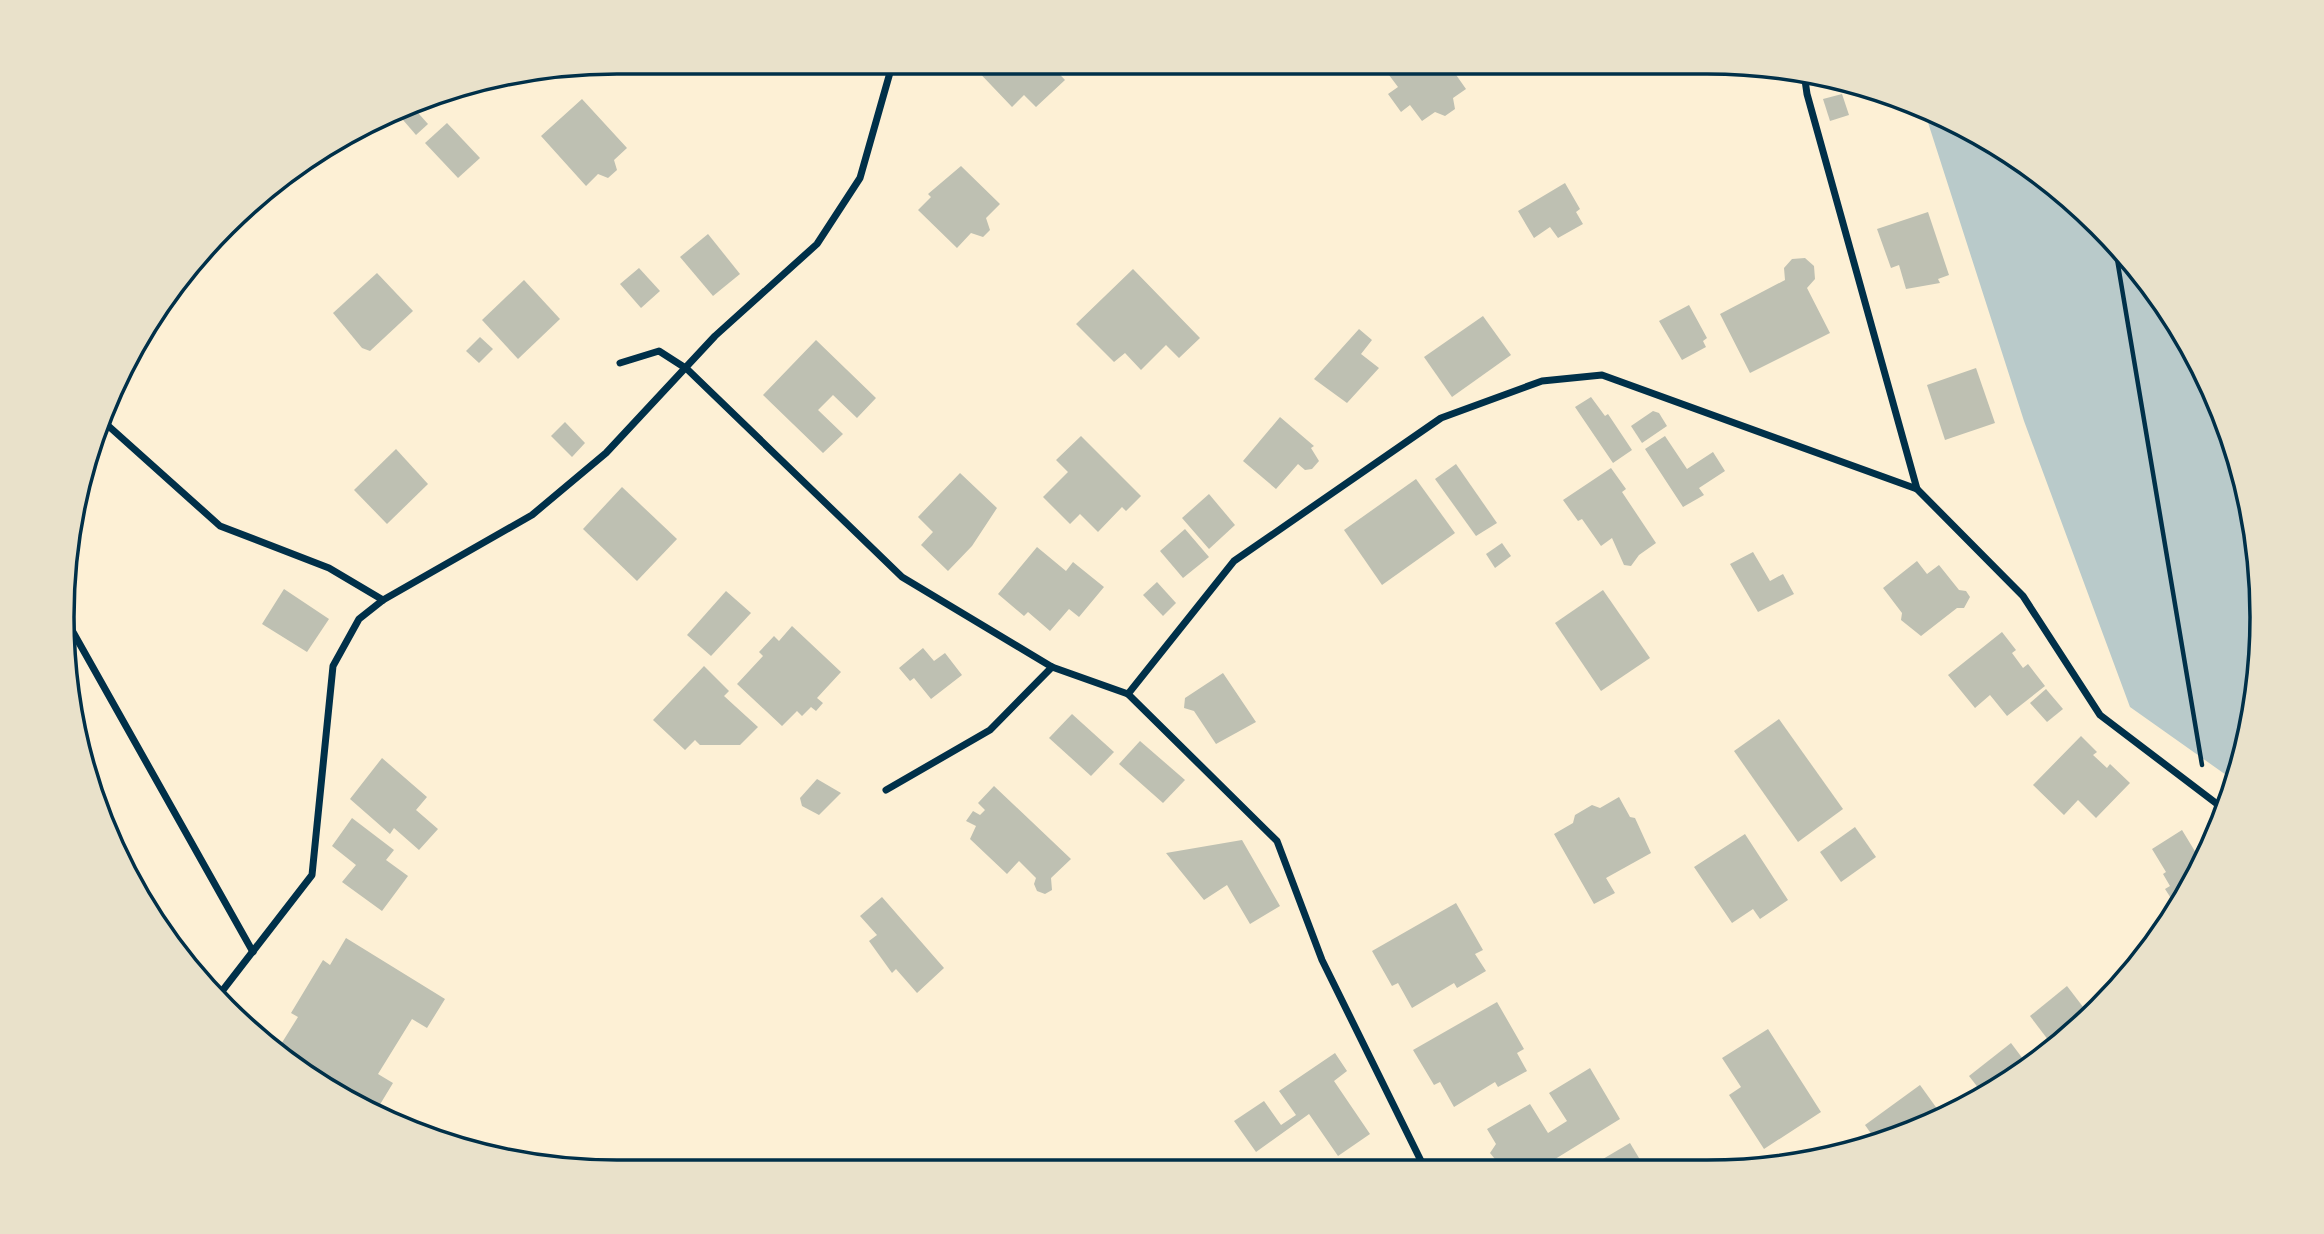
<svg xmlns="http://www.w3.org/2000/svg" width="2324" height="1234" font-family="Rubik,sans-serif">
<style>
.green{fill:#b9caca}
.building{fill:#bec0b2}
.lines{fill:none;stroke-linecap:round;stroke-linejoin:round}
.path{stroke:#003049;stroke-width:4.5}
.minor{stroke:#003049;stroke-width:7}
.rim{fill:none;stroke:#003049;stroke-width:3.5}
</style>
<rect width="100%" height="100%" fill="#fdf0d5"/>
<path class="green" d="M1923,107C1952,118 1976,133 2003,150C2186,264 2290,484 2254,699C2249,727 2246,755 2236,782L2130,707L2024,421Z"/>
<g class="building">
<path d="M974,62H1048L1065,80L1036,107L1024,95L1012,107L971,64Z"/>
<path d="M1390,62H1447L1466,89L1453,98L1455,109L1445,116L1435,112L1422,121L1410,105L1401,112L1388,94L1398,87L1383,67Z"/>
<path d="M1842,94L1849,115L1830,121L1823,99Z"/>
<path d="M582,99L627,148L614,160L617,170L608,178L598,174L586,186L541,136Z"/>
<path d="M411,105L428,124L416,135L397,113Z"/>
<path d="M447,123L480,158L458,178L425,143Z"/>
<path d="M961,166L1000,204L986,218L990,230L983,237L971,233L957,248L918,210L931,197L928,194Z"/>
<path d="M1565,183L1580,209L1576,212L1583,224L1558,238L1550,227L1534,238L1518,211Z"/>
<path d="M1928,212L1949,275L1938,279L1940,283L1906,289L1899,265L1891,268L1877,229Z"/>
<path d="M708,234L740,274L713,296L680,257Z"/>
<path d="M1805,258L1814,266L1815,279L1807,288L1830,333L1750,373L1720,314L1785,280L1784,268L1792,259Z"/>
<path d="M639,268L660,291L641,308L620,284Z"/>
<path d="M1133,269L1200,338L1179,358L1166,345L1141,370L1125,353L1114,362L1076,324Z"/>
<path d="M377,273L413,311L370,351L362,348L333,313Z"/>
<path d="M524,280L560,319L518,359L482,320Z"/>
<path d="M1689,305L1707,338L1703,341L1706,347L1682,360L1659,321Z"/>
<path d="M1483,316L1511,355L1452,397L1424,357Z"/>
<path d="M1359,329L1372,340L1361,354L1379,368L1347,403L1314,379Z"/>
<path d="M480,337L493,349L479,363L466,351Z"/>
<path d="M816,340L876,398L857,418L833,395L818,410L843,434L823,453L763,395Z"/>
<path d="M1976,368L1995,423L1945,440L1927,385Z"/>
<path d="M1591,397L1605,416L1608,414L1632,450L1613,463L1575,407Z"/>
<path d="M1653,411L1659,413L1667,426L1642,443L1631,426Z"/>
<path d="M1280,417L1314,446L1311,448L1319,461L1312,469L1305,470L1298,464L1276,489L1243,461Z"/>
<path d="M565,422L585,443L572,457L551,436Z"/>
<path d="M1081,436L1141,496L1126,511L1122,507L1098,532L1080,514L1070,524L1043,497L1068,472L1056,460Z"/>
<path d="M1665,436L1687,469L1713,452L1725,471L1699,488L1704,495L1683,507L1645,449Z"/>
<path d="M396,449L428,484L387,524L354,490Z"/>
<path d="M1456,464L1497,523L1476,536L1435,479Z"/>
<path d="M1611,468L1626,489L1622,492L1656,543L1639,555L1631,566L1624,565L1612,538L1601,546L1582,519L1578,521L1563,500Z"/>
<path d="M960,473L997,508L972,546L948,571L921,545L933,532L918,517Z"/>
<path d="M1416,479L1455,533L1382,585L1344,530Z"/>
<path d="M622,487L677,539L637,581L583,529Z"/>
<path d="M1209,494L1235,525L1209,549L1182,518Z"/>
<path d="M1185,529L1209,557L1183,578L1160,551Z"/>
<path d="M1502,543L1511,556L1495,568L1486,554Z"/>
<path d="M1037,547L1066,571L1073,562L1104,587L1079,617L1069,609L1050,631L1028,612L1024,616L998,594Z"/>
<path d="M1753,552L1770,581L1783,574L1794,594L1758,612L1730,564Z"/>
<path d="M1917,561L1927,574L1939,565L1959,590L1966,591L1970,597L1964,608H1957L1921,636L1901,620L1902,613L1883,588Z"/>
<path d="M1157,582L1176,603L1163,616L1143,595Z"/>
<path d="M284,589L329,619L307,652L262,624Z"/>
<path d="M1603,590L1650,658L1601,691L1555,623Z"/>
<path d="M726,591L751,613L711,656L687,635Z"/>
<path d="M792,626L841,672L817,698L823,703L816,711L811,707L802,716L797,711L782,726L737,684L763,656L759,652L774,636L779,641Z"/>
<path d="M2002,632L2016,650L2012,653L2023,668L2028,664L2045,686L2007,716L1990,695L1975,708L1948,675Z"/>
<path d="M923,648L934,661L945,653L962,675L931,699L914,678L910,681L899,668Z"/>
<path d="M704,666L729,691L724,696L758,727L740,745H700L695,740L685,750L653,720Z"/>
<path d="M1223,673L1256,722L1216,744L1194,711L1184,708L1185,698Z"/>
<path d="M2046,689L2063,709L2047,722L2030,703Z"/>
<path d="M1072,714L1114,752L1091,776L1049,738Z"/>
<path d="M1779,719L1843,809L1798,842L1734,751Z"/>
<path d="M2081,736L2097,752L2093,755L2107,768L2110,764L2130,783L2096,818L2078,800L2064,815L2033,785Z"/>
<path d="M1140,741L1185,780L1163,803L1119,764Z"/>
<path d="M382,758L427,797L416,810L438,829L419,850L394,828L390,834L350,799Z"/>
<path d="M817,779L841,793L819,815L802,806L800,798Z"/>
<path d="M994,786L1071,859L1051,878L1052,890L1045,894L1037,891L1034,884L1036,878L1019,861L1007,874L970,839L976,826L966,821L973,811L980,815L985,810L978,803Z"/>
<path d="M1619,797L1630,817L1635,818L1651,853L1606,878L1615,893L1594,904L1554,834L1573,823L1575,815L1592,805L1600,808Z"/>
<path d="M352,818L394,850L386,860L408,876L382,911L342,882L356,865L332,846Z"/>
<path d="M1855,827L1876,857L1841,882L1820,852Z"/>
<path d="M2182,830L2196,853L2200,852L2206,861L2176,906L2165,889L2170,886L2163,874L2166,872L2152,849Z"/>
<path d="M1745,834L1788,900L1760,919L1753,909L1732,923L1694,867Z"/>
<path d="M1242,840L1280,906L1250,924L1227,885L1204,900L1166,853Z"/>
<path d="M882,897L944,968L917,993L896,969L892,973L869,941L877,935L860,916Z"/>
<path d="M1456,903L1483,950L1475,954L1486,971L1457,988L1454,983L1412,1008L1398,983L1392,986L1372,951Z"/>
<path d="M346,938L445,999L427,1028L412,1019L378,1074L393,1083L373,1116L278,1049L298,1017L291,1013L323,960L330,965Z"/>
<path d="M2067,986L2090,1016L2055,1049L2030,1016Z"/>
<path d="M1497,1002L1524,1049L1517,1053L1527,1071L1498,1087L1495,1082L1454,1107L1440,1082L1434,1085L1413,1050Z"/>
<path d="M1768,1029L1821,1112L1764,1149L1729,1095L1741,1087L1722,1058Z"/>
<path d="M2011,1043L2029,1067L1983,1094L1969,1076Z"/>
<path d="M1335,1053L1347,1071L1334,1081L1370,1134L1338,1156L1309,1114L1256,1152L1234,1121L1264,1101L1281,1125L1296,1115L1279,1091Z"/>
<path d="M1590,1068L1620,1119L1539,1169H1503L1490,1153L1496,1144L1487,1129L1530,1104L1548,1133L1567,1121L1549,1093Z"/>
<path d="M1920,1085L1943,1117L1919,1131L1877,1142L1865,1125Z"/>
<path d="M1630,1143L1645,1168L1586,1169Z"/>
</g>
<g class="lines">
<path class="path" d="M2114,241L2202,765"/>
<g class="minor">
<path d="M1804,73L1807,94L1917,489L2023,596L2100,715L2225,810"/>
<path d="M620,363L659,351L687,369L902,577L1052,667L1128,694L1277,841L1322,960L1425,1169"/>
<path d="M104,422L220,526L329,568L383,600"/>
<path d="M64,616L253,952"/>
<path d="M1128,694L1234,561L1441,418L1542,381L1602,375L1917,489"/>
<path d="M886,790L990,730L1052,667"/>
<path d="M216,999L312,875L333,666L359,619L383,600L532,515L606,453L715,336L817,244L860,178L893,62"/>
</g>
</g>
<path d="M0 0H2324V1234H0ZM617 74H1707A543 543 0 0 1 2250 617V617A543 543 0 0 1 1707 1160H617A543 543 0 0 1 74 617V617A543 543 0 0 1 617 74Z" fill="#e9e1ca" fill-rule="evenodd"/>
<path class="rim" d="M617 74H1707A543 543 0 0 1 2250 617V617A543 543 0 0 1 1707 1160H617A543 543 0 0 1 74 617V617A543 543 0 0 1 617 74Z"/>
</svg>
